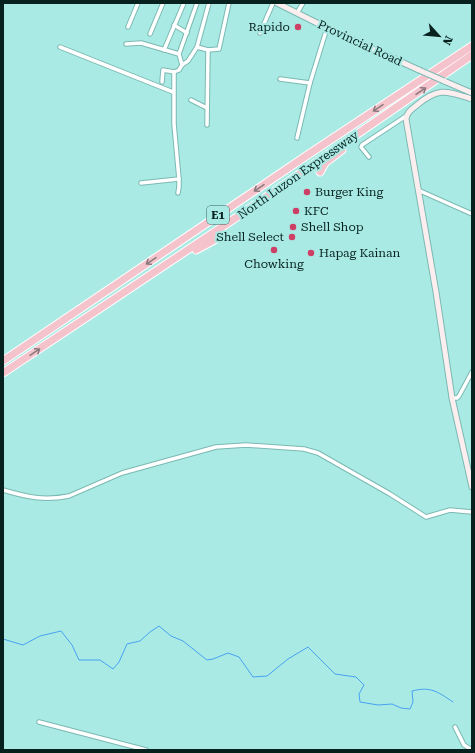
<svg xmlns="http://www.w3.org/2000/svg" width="475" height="753" font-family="'Roboto Serif',serif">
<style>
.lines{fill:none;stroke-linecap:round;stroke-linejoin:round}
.stream{stroke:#47a2f2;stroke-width:1}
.street-casing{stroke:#7bb9b3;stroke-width:5.5}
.secondary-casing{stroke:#7bb9b3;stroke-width:7}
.highway-casing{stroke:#fff;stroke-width:9}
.street{stroke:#fff;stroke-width:3.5}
.secondary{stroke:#fcedef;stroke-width:5}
.highway{stroke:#f5c3cb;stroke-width:7}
.secondary-bridge-casing{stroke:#7bb9b3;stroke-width:7;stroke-linecap:butt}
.secondary-bridge{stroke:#fcedef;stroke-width:5}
.oneway{stroke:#8a7a7e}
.poi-dot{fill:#ce3f66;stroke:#aaeae4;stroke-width:1.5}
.labels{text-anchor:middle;stroke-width:4;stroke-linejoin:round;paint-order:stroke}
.shield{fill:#aaeae4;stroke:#385d5a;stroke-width:1}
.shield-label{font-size:11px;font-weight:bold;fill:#07211f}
.poi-label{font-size:12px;fill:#07211f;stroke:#aaeae4;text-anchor:start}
.street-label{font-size:12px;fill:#07211f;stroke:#aaeae4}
</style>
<rect width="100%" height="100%" fill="#aaeae4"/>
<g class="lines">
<path class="stream" d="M3,639L23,645L40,636L61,631L72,645L79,660H100L113,669L119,662L127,644L140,641L150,632L159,626L171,636L183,641L207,660L213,659L228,653L239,657L253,677L267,676L288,659L308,647L335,674L356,677L364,685L359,694L360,702L378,705L392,704L401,708L410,709L413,702L412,691C431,686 438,692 453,702"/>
<g class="street-casing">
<g id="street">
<path d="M297,13L303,3"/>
<path d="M174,25L187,33"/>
<path d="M128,27L138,3"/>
<path d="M260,33L273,3"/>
<path d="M150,34L163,3"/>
<path d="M126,44L141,43L179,54"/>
<path d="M60,47L173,92"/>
<path d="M197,47L208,50L219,49L229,3"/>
<path d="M164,50L184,3"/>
<path d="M182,65L179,54L197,3"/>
<path d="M174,72V124L179,179V187L178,193"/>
<path d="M280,79L310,83"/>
<path d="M162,82L163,70L174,72L179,70L182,65L188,61L197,47L209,3"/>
<path d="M191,100L207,108"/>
<path d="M207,125L208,50"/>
<path d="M297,138L310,83L327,28"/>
<path d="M369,157L361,147L362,145L406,116"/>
<path d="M141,183L179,179"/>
<path d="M418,190L472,214"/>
<path d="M452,398H457L459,396L472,372"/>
<path d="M3,490C27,497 44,501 69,496L122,473L216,447L246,445L304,449L318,453L390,494L426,517L450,510L472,512"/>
<path d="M39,722L146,750"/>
<path d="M455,727L464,745L472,750"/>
</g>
</g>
<g class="secondary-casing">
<g id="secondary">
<path d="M277,3L327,28L419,70"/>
<path d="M444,81L472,93"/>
<path d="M472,99C446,91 439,87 417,105C412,109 407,112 406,119L436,292L452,398L472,487"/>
</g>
</g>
<g class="highway-casing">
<g id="highway">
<path d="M320,172L325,163L342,150"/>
<path d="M196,250L220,237L230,238"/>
<path d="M3,361L309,154L472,46"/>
<path d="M3,373L237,217L472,55"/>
</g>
</g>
<use href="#street" class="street"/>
<use href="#secondary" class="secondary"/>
<use href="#highway" class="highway"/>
<g class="secondary-bridge-casing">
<path id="secondary-bridge" d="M419,70L444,81"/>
</g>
<use href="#secondary-bridge" class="secondary-bridge"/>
</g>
<defs><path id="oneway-shaft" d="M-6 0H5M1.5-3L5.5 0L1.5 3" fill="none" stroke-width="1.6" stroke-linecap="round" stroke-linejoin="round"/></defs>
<g class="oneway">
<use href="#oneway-shaft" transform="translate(421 91) rotate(-34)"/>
<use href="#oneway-shaft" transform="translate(378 108) rotate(146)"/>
<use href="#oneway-shaft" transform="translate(259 188) rotate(146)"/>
<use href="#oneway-shaft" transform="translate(151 261) rotate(146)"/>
<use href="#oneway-shaft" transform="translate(35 352) rotate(-34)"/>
</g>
<g class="poi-dot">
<circle cx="298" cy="27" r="4"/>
<circle cx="307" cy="192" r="4"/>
<circle cx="296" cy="211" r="4"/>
<circle cx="293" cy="227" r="4"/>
<circle cx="292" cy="237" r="4"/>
<circle cx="274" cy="250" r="4"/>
<circle cx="311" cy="253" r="4"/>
</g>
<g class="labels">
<rect class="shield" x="207" y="206" width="22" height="18" rx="3"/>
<g class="shield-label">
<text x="218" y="219">E1</text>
</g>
<g class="poi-label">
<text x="290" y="31" text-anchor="end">Rapido</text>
<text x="315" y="196">Burger King</text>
<text x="304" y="215">KFC</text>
<text x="301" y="231">Shell Shop</text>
<text x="284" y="241" text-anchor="end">Shell Select</text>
<text x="319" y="257">Hapag Kainan</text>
<text x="274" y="268" text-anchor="middle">Chowking</text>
</g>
<g class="street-label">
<text transform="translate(360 43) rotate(25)" y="4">Provincial Road</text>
<text transform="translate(298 175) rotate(-35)" y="4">North Luzon Expressway</text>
</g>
</g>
<rect width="475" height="753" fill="none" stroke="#07211f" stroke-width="8"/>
<g transform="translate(439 36) rotate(117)" stroke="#aaeae4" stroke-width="3" paint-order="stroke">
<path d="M0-3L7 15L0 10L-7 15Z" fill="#07211f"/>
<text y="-6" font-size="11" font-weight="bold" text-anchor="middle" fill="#07211f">N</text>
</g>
</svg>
